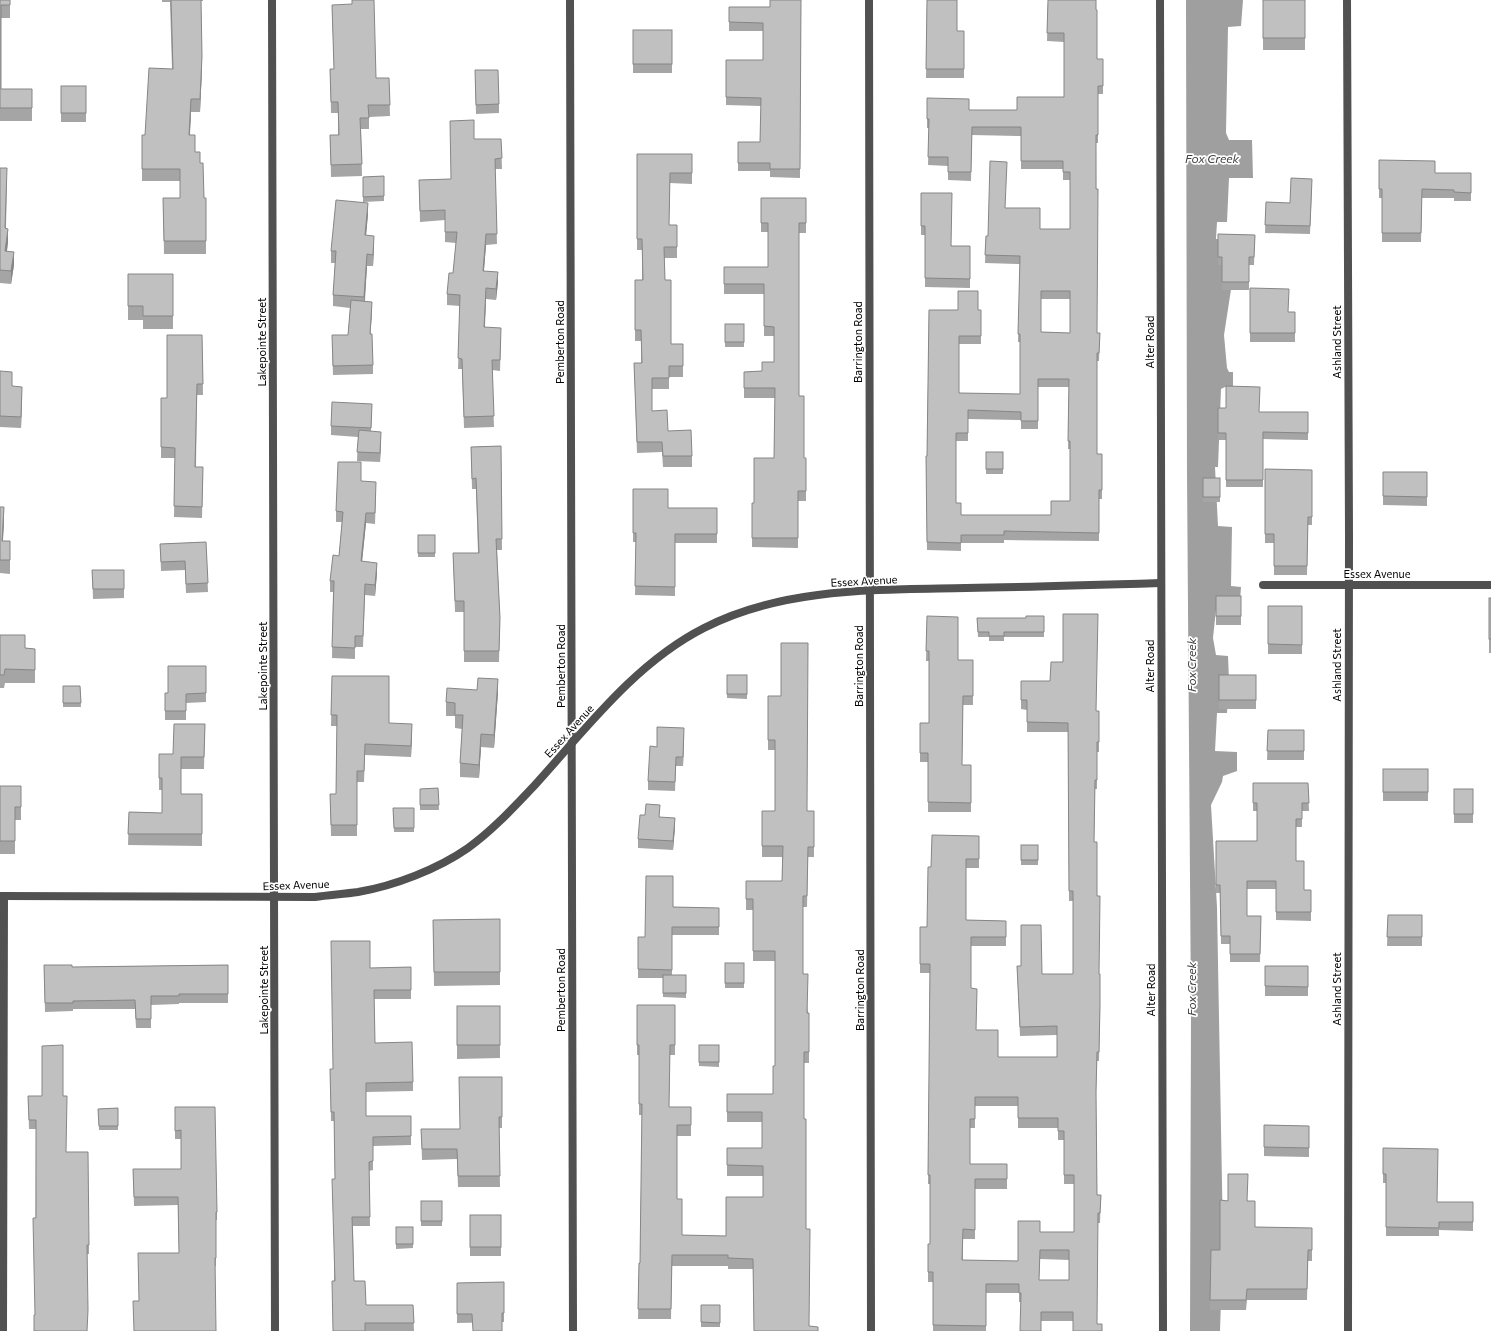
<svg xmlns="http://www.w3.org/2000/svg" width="1491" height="1331" font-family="Commissioner,sans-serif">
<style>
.water{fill:#9f9f9f}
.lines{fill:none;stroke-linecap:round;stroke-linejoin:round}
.minor{stroke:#515151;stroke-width:8}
.tertiary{stroke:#515151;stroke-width:8}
.wall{fill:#a5a5a5;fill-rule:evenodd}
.shaded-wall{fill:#868686}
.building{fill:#c0c0c0;stroke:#868686;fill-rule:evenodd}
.labels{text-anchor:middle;stroke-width:3.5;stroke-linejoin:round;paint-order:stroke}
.street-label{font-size:11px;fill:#000;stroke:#fff}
.water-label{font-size:12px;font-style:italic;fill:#404040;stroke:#fff}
</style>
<rect width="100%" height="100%" fill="#fff"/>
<path class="water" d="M1186,0H1243L1241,26L1228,27L1226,133L1229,140H1252L1253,178H1229L1227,222H1217L1216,239L1236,240L1232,283L1224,335L1227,368L1229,372H1233V387H1225L1221,389L1218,467H1215L1218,526L1232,527L1231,586L1241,587L1240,601L1217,600L1213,638L1216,655L1228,656L1229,680L1227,713H1217L1215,751L1237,752V771L1223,776L1222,782L1211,805L1217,907L1223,1239L1220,1331H1190L1191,1012L1187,473Z"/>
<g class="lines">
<g class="minor">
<path d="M272,0L275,1331"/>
<path d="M570,0L573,1331"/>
<path d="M869,0L871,1331"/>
<path d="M1160,0L1163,1331"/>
<path d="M1347,0L1349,537L1348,1331"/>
<path d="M1263,585H1491"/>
<path d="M3,1331L4,896"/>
</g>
<path class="tertiary" d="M0,896L315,897C329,895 344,894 358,892C394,886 438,869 468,848C493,830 513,808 534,786C585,730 635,663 704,628C783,587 878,590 966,588C1031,587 1096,585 1161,583"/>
</g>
<g class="wall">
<path d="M0,0H10V18H1V89H32V121H0Z"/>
<path d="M162,0H203V1H201L202,68L200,112H191L190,135L195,152L200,163L204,198H206V254H164L163,198H180V181H142V135H145L172,69L170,2H162Z"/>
<path d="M801,0L800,178L770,177V171H738V142H760L761,106L726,105V60H763V31H729V7H770Z"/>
<path d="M927,0L957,31H964V78H926Z"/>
<path d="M1048,0L1097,59H1103V94H1098V143H1096L1097,333H1100L1099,361H1097V454H1102V499H1099V541L1004,540V543H961V551L927,550L926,456H927L929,310H981V344H959V393L1020,394V342H1018L1020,264L985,263L986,236H988L1005,208L1040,229H1070V180H1063V169H1021V136L972,135L971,181L948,180V166L928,165L929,128H927V98L969,110H1017L1064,97V42L1047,41ZM1041,299H1070V333L1041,332ZM1038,387H1069L1068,449H1070V501L1051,515H961L956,503V441H968V419L1021,420V429H1038Z"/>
<rect x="1263" y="0" width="42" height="50"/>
<path d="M332,5L376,78H389L390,116L369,117V129H361L362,176L331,177L330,135H338V113H331L330,69H334Z"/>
<rect x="633" y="30" width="39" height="43"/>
<path d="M475,79L499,104V113L476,114Z"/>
<rect x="61" y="86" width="25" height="36"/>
<path d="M474,139H501L502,169H495L497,244L486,245L484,271L498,282L496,300L486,299L485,327L501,338L500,371L492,370L494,427L464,428L462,369H458L460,306L447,305V294L453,273L456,243L445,242V220L420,222L419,180L451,179Z"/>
<path d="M637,154H692V184L670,183L669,225H677V258H664L665,280L671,344H683V377H669V389H652V411L668,431L692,456V467H663L662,452L637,453L634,363H641V341H635V280H642V250H637Z"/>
<path d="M1379,160L1435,173H1471V201H1454V198H1422L1421,242H1382V198H1379Z"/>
<path d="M0,168L7,181L6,228L8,242L7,251L14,265L11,284L0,283Z"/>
<path d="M384,176V201L363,202V177Z"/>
<path d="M1312,187L1310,234L1265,233L1266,202L1290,203Z"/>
<path d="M921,193L952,246H970V288L925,287V235H921Z"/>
<path d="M761,198H806V233H799V396L804,458H806V501H798V548L752,547V503H754L774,458L775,398H744V372L762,371L774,362V336H764V294H724V267H768V232H761Z"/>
<path d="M368,214L366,235L374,247L373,266H367L365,301L372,311L370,334L373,365V374L333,375L332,344L348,335L350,308L333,306V295L335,263H331V251Z"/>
<path d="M1218,234L1255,235L1254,265H1249V290H1222V265H1218Z"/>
<path d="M128,274H173V329H143V320H128Z"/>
<path d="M1250,288L1288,312H1295V342H1250Z"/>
<rect x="725" y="324" width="19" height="23"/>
<path d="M202,335L203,395H197L196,467L203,478L202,518L174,517L175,458H161V398H167Z"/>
<path d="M0,371L22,398L21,428L0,427Z"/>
<path d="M1218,408L1259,412H1308V440L1263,439V487H1226V440H1218Z"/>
<path d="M372,413L371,431L381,441L380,462L357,461L358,437L331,435V426Z"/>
<path d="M501,446L502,550H497L500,618L499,662H464V612H455L453,553H478L476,489H472L471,447Z"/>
<rect x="986" y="452" width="17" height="22"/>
<path d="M1265,469L1312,470V525H1308L1307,575H1274V543H1265Z"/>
<path d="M1383,472H1427V506L1383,505Z"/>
<rect x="1203" y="478" width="17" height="24"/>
<path d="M361,481L376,492L375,524L366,523L362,561L377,573L375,596L365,595L363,647H355V659L332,658L333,592H330V581L339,556L342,522H336V511Z"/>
<path d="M633,489L668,508H717V543H675V596L635,595L636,542H633Z"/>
<path d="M0,507L4,521L3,541L10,555V574L0,573Z"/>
<rect x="418" y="535" width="17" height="22"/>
<path d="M206,542L208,592L186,593L185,570L161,571L160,544Z"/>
<path d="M92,570H124V598L93,599Z"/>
<rect x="1216" y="596" width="25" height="29"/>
<rect x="1489" y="598" width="2" height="55"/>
<rect x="1268" y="606" width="34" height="48"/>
<path d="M927,616L958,660H973V705H963L962,765H971V812H928V762H920V723H929V661H926Z"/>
<path d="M1044,616V637H1004V641H989V637H978L977,618H1026Z"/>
<path d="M0,635L25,648L35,649V683H5L4,688H0Z"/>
<path d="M206,666V702L186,703V720H165V693H168Z"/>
<path d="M727,675H747V699L727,698Z"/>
<rect x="1219" y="675" width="37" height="34"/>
<path d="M332,676L389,723L412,735L411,757L365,755L364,782H357V836H331L330,794H336L337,726H331Z"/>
<path d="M1021,681L1096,711H1099V752H1097V789H1095L1094,842L1097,896L1100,1015L1099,1061H1097L1096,1097L1097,1195H1101L1100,1223H1098L1073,1321H1041L1021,1302H1019V1293H986V1331H933V1282H928V1244H930V1184H928L930,973H920V927H927L931,867L979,836V868H966V920L1006,921V946H971V988L976,1030L998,1057H1057V1035L1020,1036L1017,966L1042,974H1073V901H1069L1068,732H1027V710L1021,709ZM975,1106H1018V1128H1058V1140H1064V1184H1074V1232H1040L1018,1261L963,1260V1239H975V1189H1007V1164H970V1128H975ZM1040,1259L1069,1260V1280H1039Z"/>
<path d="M63,686H80L81,707H63Z"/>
<path d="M498,692L494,748L481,747L479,778L460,777V763L462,729L455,728V716H446V702Z"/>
<path d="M768,696L807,811H814V857H808L807,907H803V974L808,1013H809V1063H804L754,1331L753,1269H728V1266H672L671,1319H638L639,1263H640L642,1115H639V1055H637V1005H675V1055H670L669,1107H691V1136H677V1199L682,1235L726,1236L763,1197V1176H727V1148H762V1122H727V1094H773L775,1066V961H753V910H746V881H782V857H762V811H775V750H768Z"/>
<path d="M205,724L204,769H181V794H202V846L128,845L129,812L162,813V790H159V754H173Z"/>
<path d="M1268,730H1304V760H1267Z"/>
<path d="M684,737L683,766H676L675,791L648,790V781L657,747Z"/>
<rect x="1383" y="769" width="45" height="32"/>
<path d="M1253,783H1308L1309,811H1302V827H1296V861L1304,890H1311V921L1276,920V889H1247V916H1261L1260,962H1230V944H1221L1220,893H1216V841H1257V811H1253Z"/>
<path d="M0,786H21V820H15V854H0Z"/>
<path d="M438,788L439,810H420V789Z"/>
<rect x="1454" y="789" width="19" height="34"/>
<path d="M393,808H414V832H394Z"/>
<path d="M660,817L675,827L673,850L638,848V839Z"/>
<rect x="1021" y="845" width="17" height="20"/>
<path d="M673,907L719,908V935H672V975H686V998L663,997V978H638V937H645Z"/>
<path d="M1388,915H1422V946H1387Z"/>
<path d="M500,919V985L434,986L433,920Z"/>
<rect x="725" y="963" width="19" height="25"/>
<path d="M44,965L72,967L228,965V1003H179V1004L151,1005V1028H136L135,1009H73V1011L45,1012Z"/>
<rect x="1265" y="966" width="43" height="30"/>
<path d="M411,967V999H374L375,1043L413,1082V1091L366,1092V1116L411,1136V1145L373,1146V1170L369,1171L370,1226H353L354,1281L366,1305H413L414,1331H333L334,1281L335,1179L334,1121H331L330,1069H333L370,968Z"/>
<path d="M457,1006H500V1058L457,1059Z"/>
<path d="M699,1045H719V1067L699,1066Z"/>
<path d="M502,1077V1128H499L500,1187H458L457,1159L422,1160L421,1129H460Z"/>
<path d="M28,1096H63L66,1152L89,1245V1254H87L35,1315L36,1129H29Z"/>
<path d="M175,1107L217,1212V1220H216V1266L139,1301L179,1253L178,1205L134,1206L133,1169H181V1139H175Z"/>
<path d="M118,1108V1130H99L98,1109Z"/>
<path d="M1264,1125L1309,1126V1157L1264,1156Z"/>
<path d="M1383,1148L1437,1202H1473V1231L1439,1230V1236H1386V1183H1383Z"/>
<rect x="421" y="1201" width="21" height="25"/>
<path d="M1228,1201H1247L1255,1227L1312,1228V1261H1308L1307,1300H1247L1246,1310H1210L1211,1250H1220Z"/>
<rect x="470" y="1215" width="31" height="41"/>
<path d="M396,1227H413V1248L396,1249Z"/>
<path d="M504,1282V1322L457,1323V1283Z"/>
<rect x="701" y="1305" width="19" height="22"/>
</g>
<g class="shaded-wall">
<path d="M202,56V68L200,112V99Z"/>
<path d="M191,99V112L189,148V135Z"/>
<path d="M368,203V214L365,247V235Z"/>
<path d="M8,229V242L5,264V251Z"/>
<path d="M486,234V245L483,281V271Z"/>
<path d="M374,236V247L373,266V255Z"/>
<path d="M14,252V265L11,284V271Z"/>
<path d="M367,254V266L364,309V297Z"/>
<path d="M498,272V282L496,300V289Z"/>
<path d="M486,288V299L484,338V327Z"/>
<path d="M372,302V311L370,343V334Z"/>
<path d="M22,387V398L21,428V417Z"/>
<path d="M381,432V441L380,462V453Z"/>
<path d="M4,507V521L2,554V541Z"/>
<path d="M366,513V523L361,572V561Z"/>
<path d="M377,563V573L375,596V585Z"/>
<path d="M498,679V692L494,748V735Z"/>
<path d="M412,724V735L411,757V746Z"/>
<path d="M684,728V737L683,766V757Z"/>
<path d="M481,734V747L479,778V765Z"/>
<path d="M675,818V827L673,850V841Z"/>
</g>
<g class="building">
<path d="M0,0H10V5H1V89H32V108H0Z"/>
<path d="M171,0H201L202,56L200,99H191L189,135H195V152H200V163H203L204,198H206V241H164L163,198H180V169H142V135H145L149,68L173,69Z"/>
<path d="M352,0H374L376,78H389L390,105H368L369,118H360L362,164L331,165L330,135H339L338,102H331L330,69H334L332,5L352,4Z"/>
<path d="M770,0H801L800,169H770V163H738V142H760L761,98L726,97V60H763V23L729,22V7H770Z"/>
<path d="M927,0H957V31H964V69H926Z"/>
<path d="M1048,0H1096V10H1097V59H1103V86H1098V135H1096V189H1098L1097,333H1100L1099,353H1097V454H1102V490H1099V533L1004,531V535H961V543L927,542L926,456H927L929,310H958V291H978V310H981V336H959V393L1020,394V334H1018L1020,256L985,255L986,236H988L990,161L1007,162L1005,208H1040V229H1070V172H1063V161H1021V127H972L971,172H948V157H928L929,119H927V98L969,99V110H1017V97H1064V33H1047ZM1041,291H1070V333L1041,332ZM1038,379H1069L1068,441H1070V501H1051V515H961V503H956V433H968V410L1021,412V421H1038Z"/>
<rect x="1263" y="0" width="42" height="38"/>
<rect x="633" y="30" width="39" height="34"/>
<path d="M475,70H498L499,104L476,105Z"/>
<rect x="61" y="86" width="25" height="27"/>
<path d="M474,120V139H501L502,158L495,159L497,234H486L483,271L498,272L496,289L486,288L484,327L501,328L500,360H492L494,416L464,417L462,359L458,358L460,295L447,294L449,273H453L457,232H445V210L420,211L419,180L451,179L450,121Z"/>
<path d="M637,154H692V173H670L669,225H677V247H664L665,280H671V344H683V366H669V378H652V411L667,410L668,431L691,430L692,456H663L662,442H637L634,363H642L641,330H635V280H643L642,239H637Z"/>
<path d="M1379,160L1435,161V173H1471V193L1454,192V190L1422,189L1421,233H1382V189H1379Z"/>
<path d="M0,168H7L5,228L8,229L5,251L14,252L11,271L0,270Z"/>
<path d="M384,176V196L363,197V177Z"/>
<path d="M1291,178L1312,179L1310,226L1265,225L1266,202L1290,203Z"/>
<path d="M921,193H952L951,246H970V279L925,278V226H921Z"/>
<path d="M761,198H806V223H799V396H804V458H806V491H798V538H752V503H754V458H774L775,388H744V372L762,371V362H774V327L764,326V284H724V267H768V223H761Z"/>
<path d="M336,200L368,203L365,235L374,236L373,255L367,254L364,297L333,295L336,251H331Z"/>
<path d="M1218,234L1255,235L1254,257H1249V282H1222V257H1218Z"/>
<path d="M128,274H173V316H143V306H128Z"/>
<path d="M1250,288L1289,289L1288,312H1295V333H1250Z"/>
<path d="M351,300L372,302L370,334H372L373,365L333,366L332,335H348Z"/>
<rect x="725" y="324" width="19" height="18"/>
<path d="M167,335H202L203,384H197L195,467H203L202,507L174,506L175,448L161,447V398H167Z"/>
<path d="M0,371L12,372V386L22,387L21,417L0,416Z"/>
<path d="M1226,386L1260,387L1259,412H1308V433L1263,432V480H1226V433H1218V408H1226Z"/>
<path d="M332,402L372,404L371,428L331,426Z"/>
<path d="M359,430L381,432L380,453L357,452Z"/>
<path d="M501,446L502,539H496L500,618L499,651H464V601H455L453,553H479L476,478L472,479L471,447Z"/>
<rect x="986" y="452" width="17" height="17"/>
<path d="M338,462H361V481L376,482L375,513H366L361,561L377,563L375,585L365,584L363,636H355V648L332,647L334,581H330L333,555L339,556L343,512L336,511Z"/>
<path d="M1265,469L1312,470V517H1308L1307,566H1274V534H1265Z"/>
<path d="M1383,472H1427V497L1383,496Z"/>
<rect x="1203" y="478" width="17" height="19"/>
<path d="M633,489H668V508H717V534H675V587L635,586L636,533H633Z"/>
<path d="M0,507H4L2,541H10V560H0Z"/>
<rect x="418" y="535" width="17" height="18"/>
<path d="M206,542L208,583L186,584L185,561L161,562L160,544Z"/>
<path d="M92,570H124V589H93Z"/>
<rect x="1216" y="596" width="25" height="20"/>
<rect x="1489" y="598" width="2" height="41"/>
<path d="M1268,606H1302V645L1268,644Z"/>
<path d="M1063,614H1098L1096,711H1099V742H1097V780H1095L1094,842H1097V896H1100L1099,974H1100V1006L1099,1052H1097L1096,1091L1097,1195H1101L1100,1213H1098L1097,1324H1102V1331H1073V1312H1041V1331H1020L1021,1293H1019V1284H986V1326L933,1325V1272H928V1244H930V1175H928L930,964H920V927H927L928,867H931L932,835L979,836V859H966V920L1006,921V937H971V988L977,989L976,1030H998V1057H1057V1026L1020,1027L1017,966H1021V925H1041L1042,974H1073V891H1069L1068,723L1027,722V700H1021V681H1050L1051,662H1063ZM975,1097H1018V1118H1058V1131H1064V1175H1074V1232H1040V1221H1018V1261L962,1260L963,1229L975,1230V1179H1007V1164H970V1119H975ZM1040,1250H1069V1280H1039Z"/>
<path d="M927,616L958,617V660H973V696H963L962,765H971V803L928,802V753H920V723H929V651H926Z"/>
<path d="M1026,616H1044V632H1004V636H989V632H978L977,618H1026Z"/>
<path d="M0,635H25V648L35,649V670L5,669L4,675H0Z"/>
<path d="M781,643H808L807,811H814V847H808L807,896H803V974H808L807,1013H809V1052H804V1119H806V1229H810L809,1326L818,1327V1331H754L753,1259L728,1258V1255H672L671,1309H638L639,1263H640L642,1104H639V1045H637V1005H675V1045H670L669,1107H691V1125H677V1199H682V1235L726,1236V1197H763V1166L727,1165V1148H762V1112H727V1094H773V1066H775V951H753V899H746V881H782L783,846H762V811H775V740H768V696H781Z"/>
<path d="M168,666H206V693L186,694V711H165V693H168Z"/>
<rect x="727" y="675" width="20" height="19"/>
<rect x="1219" y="675" width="37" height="25"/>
<path d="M332,676H389V723L412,724L411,746L365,744L364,771H357V825H331L330,794H336L337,715H331Z"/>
<path d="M478,678L498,679L494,735L481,734L479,765L460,763L463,715H455V703L446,702L447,688L477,690Z"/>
<path d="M63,686H80L81,703H63Z"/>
<path d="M174,724H205L204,757H181V794H202V834H128L129,812L162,813V778H159V754H173Z"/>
<path d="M657,727L684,728L683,757H676L675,782L648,781L650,746L657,747Z"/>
<path d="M1268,730H1304V751H1267Z"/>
<rect x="1383" y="769" width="45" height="23"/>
<path d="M1253,783H1308L1309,803H1302V819H1296V861H1304V890H1311V912H1276V881H1247V916H1261L1260,954H1230V936H1221L1220,885H1216V841H1257V803H1253Z"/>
<path d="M0,786H21V807H15V841H0Z"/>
<path d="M438,788L439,805H420V789Z"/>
<rect x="1454" y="789" width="19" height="25"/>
<path d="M646,804L660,805L659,817L675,818L673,841L638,839L640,815H645Z"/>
<path d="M393,808H414V828H394Z"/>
<rect x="1021" y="845" width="17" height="15"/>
<path d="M646,876H673V907L719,908V927H672V970L638,969V937H645Z"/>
<path d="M1388,915H1422V937H1387Z"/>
<path d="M500,919V972H434L433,920Z"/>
<path d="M331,941H370V968L411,967V990H374L375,1043L412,1042L413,1082L366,1083V1116H411V1136L373,1137V1161L369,1162L370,1217H352L354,1281H365L366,1305H413L414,1323H365V1331H333L332,1281H335L332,1179H335L334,1112H331L330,1069H333Z"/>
<rect x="725" y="963" width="19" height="20"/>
<path d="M44,965H72V967L228,965V994H179V996H151V1019H136L135,1000L73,1001V1003H45Z"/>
<path d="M1265,966H1308V987L1265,986Z"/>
<rect x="663" y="975" width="23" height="18"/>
<rect x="457" y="1006" width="43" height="39"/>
<path d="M63,1045V1096H67L66,1152H88L89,1245H87L88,1310L87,1331H34V1315H35L33,1218H36V1120H29L28,1096H42V1046Z"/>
<rect x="699" y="1045" width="20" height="17"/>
<path d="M459,1077H502V1117H499L500,1176H458L457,1149H422L421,1129H460Z"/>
<path d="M175,1107H215L217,1212H216V1258H215L216,1331H134L133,1301H139L138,1253H179L178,1197H134L133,1169H181V1130L175,1131Z"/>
<path d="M118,1108V1126H99L98,1109Z"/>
<path d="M1264,1125L1309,1126V1148L1264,1147Z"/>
<path d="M1383,1148L1438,1149L1437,1202H1473V1222H1439V1228L1386,1227V1174H1383Z"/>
<path d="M1228,1174H1248L1247,1201H1255V1227L1312,1228V1250H1308L1307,1289H1247L1246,1300H1210L1211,1250H1220V1200L1228,1201Z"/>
<rect x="421" y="1201" width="21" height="20"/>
<rect x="470" y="1215" width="31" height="32"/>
<rect x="396" y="1227" width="17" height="17"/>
<path d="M504,1282V1313H502V1331H473L472,1314H457V1283Z"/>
<path d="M701,1305H720V1323L701,1322Z"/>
</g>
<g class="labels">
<g class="street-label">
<text transform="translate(262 342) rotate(-90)" y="4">Lakepointe Street</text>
<text transform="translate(560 342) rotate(-90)" y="4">Pemberton Road</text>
<text transform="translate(858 342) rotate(-90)" y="4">Barrington Road</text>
<text transform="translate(1150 342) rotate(-90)" y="4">Alter Road</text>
<text transform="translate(1337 342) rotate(-90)" y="4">Ashland Street</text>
<text x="1377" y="578">Essex Avenue</text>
<text transform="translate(864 581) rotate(-3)" y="4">Essex Avenue</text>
<text transform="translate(1337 665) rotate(-90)" y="4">Ashland Street</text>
<text transform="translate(263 666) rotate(-90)" y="4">Lakepointe Street</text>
<text transform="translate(561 666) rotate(-90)" y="4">Pemberton Road</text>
<text transform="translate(859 666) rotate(-90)" y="4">Barrington Road</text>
<text transform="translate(1150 666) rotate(-90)" y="4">Alter Road</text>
<text transform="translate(569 731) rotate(-48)" y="4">Essex Avenue</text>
<text transform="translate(296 885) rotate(-2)" y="4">Essex Avenue</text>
<text transform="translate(1337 989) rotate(-90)" y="4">Ashland Street</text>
<text transform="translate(264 990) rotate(-90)" y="4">Lakepointe Street</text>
<text transform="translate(561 990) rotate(-90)" y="4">Pemberton Road</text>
<text transform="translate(860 990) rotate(-90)" y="4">Barrington Road</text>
<text transform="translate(1151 990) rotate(-90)" y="4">Alter Road</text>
</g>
<g class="water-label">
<text x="1212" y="163">Fox Creek</text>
<text transform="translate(1192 665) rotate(-90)" y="4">Fox Creek</text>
<text transform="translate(1192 989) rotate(-90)" y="4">Fox Creek</text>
</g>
</g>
</svg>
